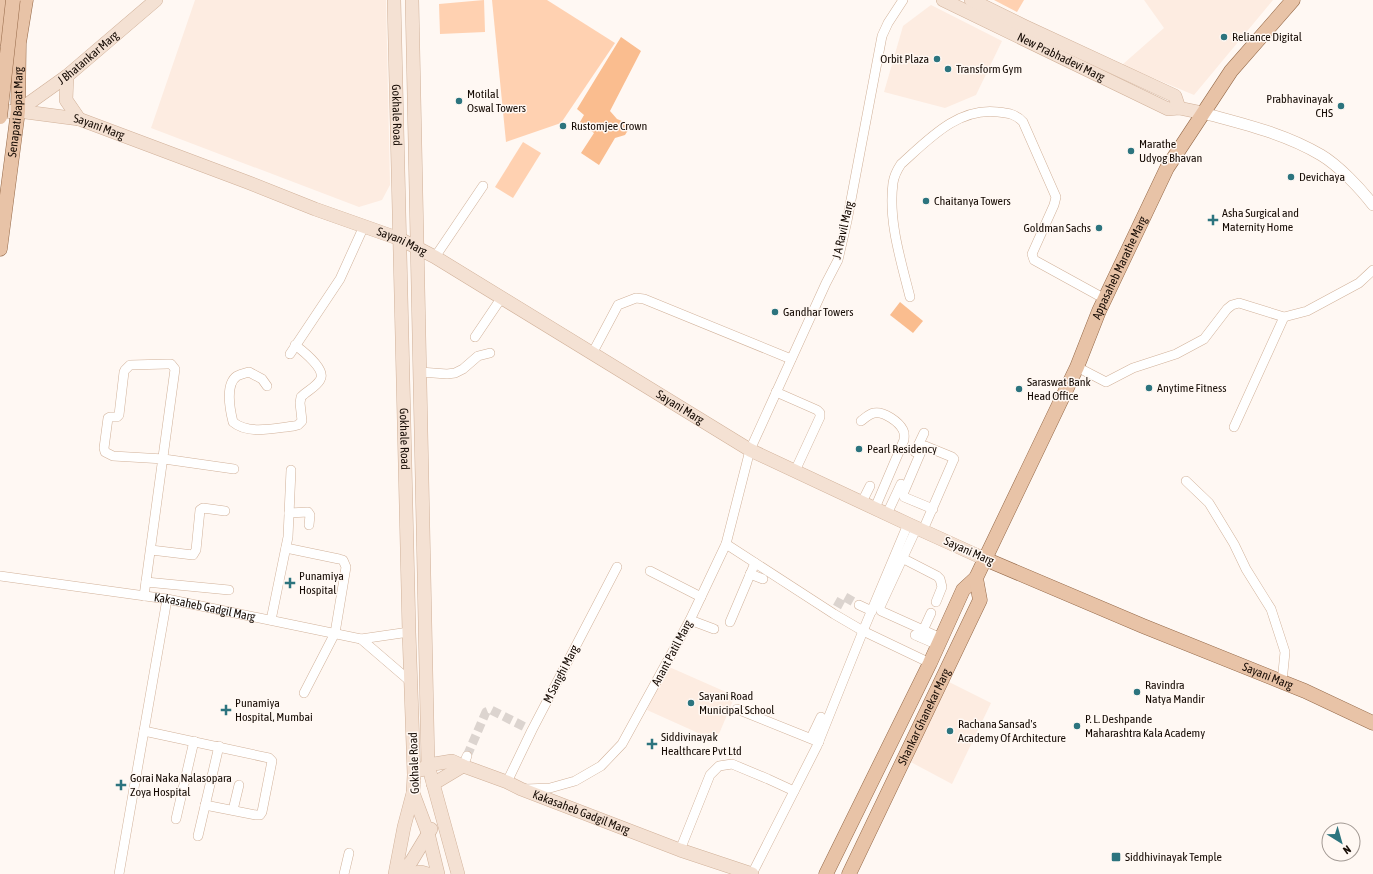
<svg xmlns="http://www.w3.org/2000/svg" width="1373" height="874" font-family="'Asap Condensed',sans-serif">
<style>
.built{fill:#fdece1}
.green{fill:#ffd1b1}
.water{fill:#fabd8f}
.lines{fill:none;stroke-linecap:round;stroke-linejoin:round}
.minor-tunnel{stroke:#dcd4cf;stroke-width:9;stroke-dasharray:9 4.5;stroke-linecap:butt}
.minor-casing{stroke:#d1b199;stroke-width:10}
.tertiary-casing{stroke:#d1b199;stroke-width:12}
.secondary-casing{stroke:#d1b199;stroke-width:14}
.primary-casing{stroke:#956948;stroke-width:15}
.minor{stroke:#fff;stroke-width:9}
.tertiary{stroke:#fff;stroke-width:11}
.secondary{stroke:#f4e1d3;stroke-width:13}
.primary{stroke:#e8c3a7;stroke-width:14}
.primary-bridge-casing{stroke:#956948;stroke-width:15;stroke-linecap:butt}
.primary-bridge{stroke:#e8c3a7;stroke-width:14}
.poi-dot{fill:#2c747e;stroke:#fff8f3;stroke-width:1.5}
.labels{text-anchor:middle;stroke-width:3;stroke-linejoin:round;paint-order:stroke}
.poi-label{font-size:12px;fill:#160b04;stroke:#fff8f3;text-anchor:start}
.street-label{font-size:12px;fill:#160b04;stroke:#fff8f3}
</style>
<rect width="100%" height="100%" fill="#fff8f3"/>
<g class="built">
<path d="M195,0H386L390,185L382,200L359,207L151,128Z"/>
<path d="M1144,0H1273L1194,95L1122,65L1164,28Z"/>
<path d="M931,5L1002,41L976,95L945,108L884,92L903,26Z"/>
<path d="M667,666L735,696L716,741L647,710Z"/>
<path d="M947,681L991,703L952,784L907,760Z"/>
</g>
<g class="green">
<path d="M484,0L485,32L440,34L439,4Z"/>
<path d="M492,0H547L615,43L561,123L506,142Z"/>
<path d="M994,0H1024L1017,12Z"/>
<path d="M523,142L541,153L513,198L495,187Z"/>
</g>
<g class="water">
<path d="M621,37L641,51L610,111L617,119L629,124L630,127L625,135L615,138L599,165L581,153L594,133L580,122L584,115L577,109Z"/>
<path d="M900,302L923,321L913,333L890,315Z"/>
</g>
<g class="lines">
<g class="minor-tunnel">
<path d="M837,607L842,598L845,597L859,605"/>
<path d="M467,756L486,712L491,710L527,728"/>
</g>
<g class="minor-casing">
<g id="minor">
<path d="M435,257L483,186"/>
<path d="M910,297C901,261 888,221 893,183C894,176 897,170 901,164C929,139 958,107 998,112C1008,113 1016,114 1023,122L1056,197L1054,205L1032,254L1034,260L1105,299"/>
<path d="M475,337L502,297"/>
<path d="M593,352L618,305L636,298L644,299L791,359"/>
<path d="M290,354L340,279L364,226"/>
<path d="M1077,367L1106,382L1133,368L1176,354L1204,339L1227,309L1232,305L1239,303L1284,317L1307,311L1359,283L1373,270"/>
<path d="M420,372L447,374L455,373L463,369L478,356L490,353"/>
<path d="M267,386L262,379L249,372C246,373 241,374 237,376C225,384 230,410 233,422C248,435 275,428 294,426L298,425L302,421L300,403L301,397C307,391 316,387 320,380C327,370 303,351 295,345"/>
<path d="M776,392L817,410L820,413V417L795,471"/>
<path d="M861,421C865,418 869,414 874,413C884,411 899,422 903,430C905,434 904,436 904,440L875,508"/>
<path d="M1234,427L1284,317"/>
<path d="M915,452L924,433"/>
<path d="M1186,481L1209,503L1234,544L1246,569L1271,609L1285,652L1282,682"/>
<path d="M862,502L870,486"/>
<path d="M289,513L308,512L310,515L309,525"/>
<path d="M887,514L901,484"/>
<path d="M917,527L880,607L881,611L941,638"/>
<path d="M923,530L953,461L954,459L952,457L925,446L923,447L903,494L904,497L933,509"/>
<path d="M726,544L834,614L863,631L930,663"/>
<path d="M286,548L339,559L343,560L346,567L335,633L304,693"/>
<path d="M151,550L193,555L196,550L200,510L203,508L225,511"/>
<path d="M902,558L937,576L940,579L942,587L936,602"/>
<path d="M650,571L701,597"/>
<path d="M750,574L763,579"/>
<path id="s1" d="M0,576L167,599L361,639L409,632"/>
<path d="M146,582L229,590"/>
<path d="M144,596L175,369L171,364H167L130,365L125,370L124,372L119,415L117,417H110L108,418L104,448L105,452L113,456L164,459L234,469"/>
<path d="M859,605L872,611"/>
<path d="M271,620L288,537L291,470"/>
<path d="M690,620L714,629"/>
<path d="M730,622L755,563"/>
<path d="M915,635L938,645"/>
<path d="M920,637L931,613"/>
<path d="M361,639L411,682"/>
<path d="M737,709L819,742"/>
<path d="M144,731L269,758L272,761L262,812L260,815H256L205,805"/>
<path d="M811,738L821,717"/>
<path d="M463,766L467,756"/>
<path d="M507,782L532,730L617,567"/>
<path d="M526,789L550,788L575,781L601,766L622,744L690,620L726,544L750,450L826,283L838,260L847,221L882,36L888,23L903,0"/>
<path d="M233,810L239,785"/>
<path d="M176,819L194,741"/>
<path d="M198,836L219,746"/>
<path d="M680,850L710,775L719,766L732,764L768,779L794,791"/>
<path d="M119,874L167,599"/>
<path d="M344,874L349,853"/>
<path d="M752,874L817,746L863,631L908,524"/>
</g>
</g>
<g class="tertiary-casing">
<path id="tertiary" d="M1203,113C1243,124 1284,133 1321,155C1338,165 1361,189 1373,205"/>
</g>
<g class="secondary-casing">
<g id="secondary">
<path id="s2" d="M394,0L409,632L414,775L413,793L428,833L438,874"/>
<path d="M412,0L428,765L458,874"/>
<path id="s3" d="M943,0L1168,109L1179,108L1203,113"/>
<path d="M971,0L1024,26L1175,96L1179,108"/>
<path d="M67,76L66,100L79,119"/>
<path id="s4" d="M18,111L67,76L156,0"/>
<path id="s5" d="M0,112L18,111L79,119L247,182L315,209L400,239L435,257L750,450L908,524L985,559"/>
<path id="s6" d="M421,770L428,765L452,761L463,766L507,782L521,789L680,850L752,874"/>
<path d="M433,784L463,766"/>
<path d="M395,874L404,827L413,793"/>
<path d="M400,874L411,862L431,829"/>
<path d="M409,874L421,872L428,874"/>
</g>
</g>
<g class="primary-casing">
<g id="primary">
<path d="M0,38L3,0"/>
<path id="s7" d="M0,249L18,111L19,43L26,0"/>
<path id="s8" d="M985,559L1143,626L1305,691L1373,723"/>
<path d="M826,874L930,663L963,590L976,578"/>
<path id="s9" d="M849,874L980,600L976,578L985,559L1077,367L1099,311L1167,168L1231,71L1293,0"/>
</g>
</g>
<use href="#minor" class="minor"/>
<use href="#tertiary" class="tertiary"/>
<use href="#secondary" class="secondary"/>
<use href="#primary" class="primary"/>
<g class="primary-bridge-casing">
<path id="primary-bridge" d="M0,117L13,0"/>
</g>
<use href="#primary-bridge" class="primary-bridge"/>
</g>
<g class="poi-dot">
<circle cx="1224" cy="37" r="4"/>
<circle cx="937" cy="59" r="4"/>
<circle cx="948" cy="69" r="4"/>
<circle cx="459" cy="101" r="4"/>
<circle cx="1341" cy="106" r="4"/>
<circle cx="563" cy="126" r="4"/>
<circle cx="1131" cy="151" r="4"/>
<circle cx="1291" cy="177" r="4"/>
<circle cx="926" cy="201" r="4"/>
<path d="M1211 214h4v4h4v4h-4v4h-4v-4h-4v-4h4z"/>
<circle cx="1099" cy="228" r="4"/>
<circle cx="775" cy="312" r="4"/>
<circle cx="1149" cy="388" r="4"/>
<circle cx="1019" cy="389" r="4"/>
<circle cx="859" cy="449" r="4"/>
<path d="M288 577h4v4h4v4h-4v4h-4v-4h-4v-4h4z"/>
<circle cx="1137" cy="692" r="4"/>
<circle cx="691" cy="703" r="4"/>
<path d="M224 704h4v4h4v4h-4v4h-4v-4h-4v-4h4z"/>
<circle cx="1077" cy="726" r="4"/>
<circle cx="950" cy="731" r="4"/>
<path d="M650 738h4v4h4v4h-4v4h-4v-4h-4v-4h4z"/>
<path d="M119 779h4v4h4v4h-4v4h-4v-4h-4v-4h4z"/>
<rect x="1111" y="852" width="10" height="10" rx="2"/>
</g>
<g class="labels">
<g class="poi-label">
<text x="1232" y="41">Reliance Digital</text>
<text x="929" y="63" text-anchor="end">Orbit Plaza</text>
<text x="956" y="73">Transform Gym</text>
<text x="467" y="98">Motilal<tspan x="467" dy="14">Oswal Towers</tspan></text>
<text x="1333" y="103" text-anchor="end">Prabhavinayak<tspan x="1333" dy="14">CHS</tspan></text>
<text x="571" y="130">Rustomjee Crown</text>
<text x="1139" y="148">Marathe<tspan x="1139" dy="14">Udyog Bhavan</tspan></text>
<text x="1299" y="181">Devichaya</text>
<text x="934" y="205">Chaitanya Towers</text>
<text x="1222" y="217">Asha Surgical and<tspan x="1222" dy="14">Maternity Home</tspan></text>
<text x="1091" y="232" text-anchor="end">Goldman Sachs</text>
<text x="783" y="316">Gandhar Towers</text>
<text x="1027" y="386">Saraswat Bank<tspan x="1027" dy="14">Head Office</tspan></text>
<text x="1157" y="392">Anytime Fitness</text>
<text x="867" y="453">Pearl Residency</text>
<text x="299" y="580">Punamiya<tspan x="299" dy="14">Hospital</tspan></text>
<text x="1145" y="689">Ravindra<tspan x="1145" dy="14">Natya Mandir</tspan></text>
<text x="699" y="700">Sayani Road<tspan x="699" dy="14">Municipal School</tspan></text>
<text x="235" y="707">Punamiya<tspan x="235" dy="14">Hospital, Mumbai</tspan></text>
<text x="1085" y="723">P. L. Deshpande<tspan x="1085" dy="14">Maharashtra Kala Academy</tspan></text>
<text x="958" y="728">Rachana Sansad's<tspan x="958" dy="14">Academy Of Architecture</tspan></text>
<text x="661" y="741">Siddivinayak<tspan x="661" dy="14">Healthcare Pvt Ltd</tspan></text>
<text x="130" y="782">Gorai Naka Nalasopara<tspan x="130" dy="14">Zoya Hospital</tspan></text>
<text x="1125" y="861">Siddhivinayak Temple</text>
</g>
<g class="street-label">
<text dy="4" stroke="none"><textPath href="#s4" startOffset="88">J Bhatankar Marg</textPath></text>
<text dy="4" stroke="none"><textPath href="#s3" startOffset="131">New Prabhadevi Marg</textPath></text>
<text dy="4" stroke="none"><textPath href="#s7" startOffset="138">Senapati Bapat Marg</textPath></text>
<text dy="4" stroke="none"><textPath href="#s2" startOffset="115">Gokhale Road</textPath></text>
<text dy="4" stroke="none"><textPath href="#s5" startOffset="101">Sayani Marg</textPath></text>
<text transform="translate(843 230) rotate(-77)" y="4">J A Ravil Marg</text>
<text dy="4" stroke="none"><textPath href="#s5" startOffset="425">Sayani Marg</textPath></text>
<text dy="4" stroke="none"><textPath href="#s9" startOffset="668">Appasaheb Marathe Marg</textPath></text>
<text dy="4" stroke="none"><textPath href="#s5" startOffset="749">Sayani Marg</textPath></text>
<text dy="4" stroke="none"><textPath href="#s2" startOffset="439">Gokhale Road</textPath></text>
<text transform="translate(969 551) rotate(24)" y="4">Sayani Marg</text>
<text dy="4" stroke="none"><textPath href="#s1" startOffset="207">Kakasaheb Gadgil Marg</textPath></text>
<text transform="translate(672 653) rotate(-62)" y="4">Anant Patil Marg</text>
<text transform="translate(561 674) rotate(-63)" y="4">M Sanghi Marg</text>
<text dy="4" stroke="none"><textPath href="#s8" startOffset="306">Sayani Marg</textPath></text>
<text dy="4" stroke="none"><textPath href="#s9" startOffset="174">Shankar Ghanekar Marg</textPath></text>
<text transform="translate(414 763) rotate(-92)" y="4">Gokhale Road</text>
<text dy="4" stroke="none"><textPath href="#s6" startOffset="172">Kakasaheb Gadgil Marg</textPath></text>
</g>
</g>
<g transform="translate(1341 842) rotate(143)"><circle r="19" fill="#fff8f3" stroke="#a29993"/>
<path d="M0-3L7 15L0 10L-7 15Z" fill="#2c747e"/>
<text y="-6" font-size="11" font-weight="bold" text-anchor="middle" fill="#160b04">N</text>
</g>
</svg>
